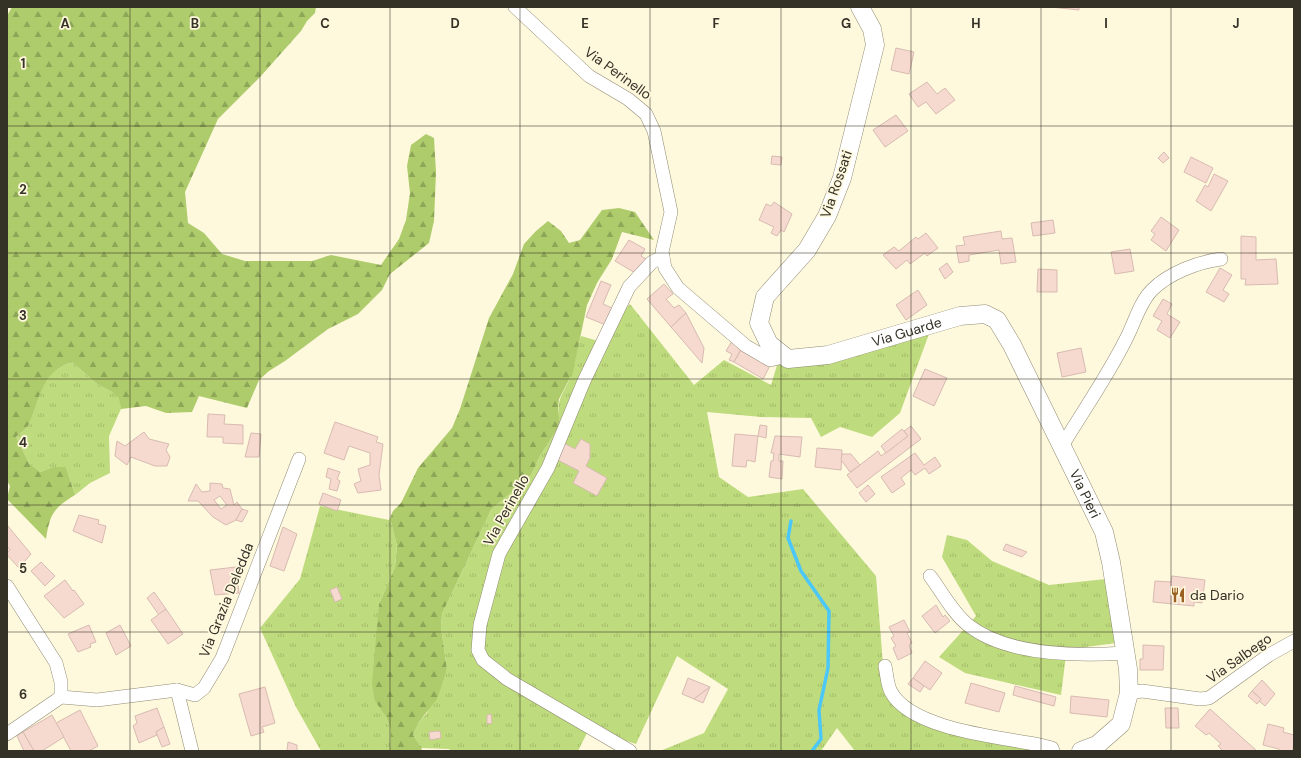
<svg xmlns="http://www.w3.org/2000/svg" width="1301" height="758" font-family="'DM Sans',sans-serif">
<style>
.grass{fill:url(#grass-tufts)}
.forest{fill:url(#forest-firs)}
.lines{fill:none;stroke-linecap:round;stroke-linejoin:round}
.stream{stroke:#4bc8f9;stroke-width:3.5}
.building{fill:#f6d9cf;stroke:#d8bbb1;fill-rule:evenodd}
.street-casing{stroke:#908b73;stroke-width:14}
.secondary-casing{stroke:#908b73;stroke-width:19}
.street{stroke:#fff;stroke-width:13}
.secondary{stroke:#fff;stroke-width:18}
.grid{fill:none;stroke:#343127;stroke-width:1;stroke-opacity:0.55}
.labels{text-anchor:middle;stroke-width:3.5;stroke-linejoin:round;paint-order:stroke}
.street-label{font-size:14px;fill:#343127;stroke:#fef8dd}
.poi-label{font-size:14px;fill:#343127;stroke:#fef8dd;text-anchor:start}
.grid-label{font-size:13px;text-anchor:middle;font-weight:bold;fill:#343127;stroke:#fef8dd;stroke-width:3.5;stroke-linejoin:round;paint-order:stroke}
</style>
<defs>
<pattern id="grass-tufts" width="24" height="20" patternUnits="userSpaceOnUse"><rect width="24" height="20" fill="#bedb7d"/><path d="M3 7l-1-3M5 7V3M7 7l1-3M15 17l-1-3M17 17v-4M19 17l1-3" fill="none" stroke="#a4bc6c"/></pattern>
<pattern id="forest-firs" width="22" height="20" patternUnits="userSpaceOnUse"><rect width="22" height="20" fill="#aecc6b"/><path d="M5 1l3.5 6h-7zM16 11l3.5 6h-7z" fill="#8ea658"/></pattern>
</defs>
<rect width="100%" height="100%" fill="#fef8dd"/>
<g class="grass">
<path d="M630,304L694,385L724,360L771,385L778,362L929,334L900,413L872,437L840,427L821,437L811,418L761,417L707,412L719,477L748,497L803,489L876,576L884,678L915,716L1046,751H855L837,728L821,751H660L704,733L728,689L677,656L636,744L589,729L578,751H451L449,749L422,748L413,735L419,722L427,713L447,669L441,628L442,614L491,510L531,475L540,456L560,425C555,395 564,397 572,372C576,360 577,348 581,336L598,341Z"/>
<path d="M72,362L97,384L112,392L120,398L121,409L109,436L110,473L90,483L75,495L66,467H53L40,472L29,463L16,437C20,433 27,429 29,424C41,397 40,373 72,362Z"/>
<path d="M320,506L389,520L390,518L397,546L395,567L379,604L376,701L386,717L391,730L390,751H321L296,707L260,628L300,579Z"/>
<path d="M947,535L967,540L992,561L1049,585L1106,579L1116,643L1071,649L1067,647L1061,695L965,673L939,657L976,616L942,557Z"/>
</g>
<g class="forest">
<path d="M12,7H316L315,13L307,21L301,31L260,77L218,119L185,192L188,223L204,233L222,254L245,261H312L331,255L381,265L399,239L406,220L410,193L407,166L411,145L426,134L434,138L436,172L434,221L429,243L390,274L382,290L358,314L328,329L285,361L269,371L259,380L247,408L199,396L192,412L166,413L146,406L121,409L119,398L112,392L97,384L72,362C40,373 41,398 29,424C27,429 20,433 16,437L29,463L40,472L53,467H66L75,495C54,508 50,513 46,539L7,499L10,486L7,481V16Z"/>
<path d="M619,208L635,212L654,240L622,232L612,259L597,283L587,305L573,372L559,399L558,408L560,425L540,456L531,475L491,510L442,614L441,628L447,669L437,699L419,722L413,735L422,748L421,751H390L391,730L386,717L375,701L372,684L379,604L395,567L397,546L390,518L393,511L401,503L418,468L452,428L460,409L489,318L513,274L524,244L536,231L548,221L561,231L569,243L580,240L602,210Z"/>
</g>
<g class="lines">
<path class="stream" d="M791,521L788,538L801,571L829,611L828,668L819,710L821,739L812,751"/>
</g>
<g class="building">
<path d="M1051,7H1079V10Z"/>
<path d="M896,48L914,52L909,74L891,70Z"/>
<path d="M927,82L937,94L945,88L955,100L936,114L926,102L918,107L909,94Z"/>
<path d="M896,115L908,131L885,147L873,130Z"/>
<path d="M1164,152L1169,158L1163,163L1158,158Z"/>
<path d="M772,156L782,157L781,165L771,164Z"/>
<path d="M1191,157L1213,168L1206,183L1184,172Z"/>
<path d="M1214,174L1228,181L1211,211L1196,201L1205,185L1208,187Z"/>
<path d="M774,202L792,214L784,232L781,230L777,236L771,233L774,227L759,220L766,204L771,206Z"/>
<path d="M1161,217L1179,230L1166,251L1151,240L1155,234L1151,231Z"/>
<path d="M1053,220L1055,233L1033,236L1031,223Z"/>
<path d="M1001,231L1002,239L1012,238L1016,262L1001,264L999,250L969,255V261L959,263L956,246L965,245L963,237Z"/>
<path d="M926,233L938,248L927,256L925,253L910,264L907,260L896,269L883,255L894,247L899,251L916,237L918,239Z"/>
<path d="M1241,236L1256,237V260L1276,259L1278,284L1245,285L1246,279H1241Z"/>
<path d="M629,240L645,249L641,256L646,259L637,274L615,261Z"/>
<path d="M1130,249L1134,271L1115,274L1111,252Z"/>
<path d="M947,263L953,272L945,279L939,269Z"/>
<path d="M1220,268L1232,275L1223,290L1229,294L1224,302L1206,292Z"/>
<path d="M1038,269L1057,270V292H1037Z"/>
<path d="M601,281L611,285L603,304L612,308L606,325L586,317Z"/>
<path d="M664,284L673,294L666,299L674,308L679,305L686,313L671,327L647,299Z"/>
<path d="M918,290L927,305L906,320L896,305Z"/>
<path d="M1163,299L1172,304L1167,314L1180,322L1170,338L1157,330L1162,321L1153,316Z"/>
<path d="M686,313L704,348L702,363L671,327Z"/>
<path d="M732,341L742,347L734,362L729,360L732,354L726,351Z"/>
<path d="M1081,348L1086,372L1062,377L1057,353Z"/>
<path d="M741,350L771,364L763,379L734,362Z"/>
<path d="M925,369L947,378L934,406L913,396Z"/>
<path d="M208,414L225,415L224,424L243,425V444L223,443V437H207Z"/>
<path d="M335,422L378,437L376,442L383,444L379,475L381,490L358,493L354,484L361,481L358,469L370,465V453L349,446L344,460L324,453Z"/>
<path d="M760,425L767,426L766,438L758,436Z"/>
<path d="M911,426L921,439L857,488L847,475L878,451L881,456L908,436L904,431Z"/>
<path d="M902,429L908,436L886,453L881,446Z"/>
<path d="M144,432L149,439L169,444L166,450L170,457L167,466H155L131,457L127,465L115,456L117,441L125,446Z"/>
<path d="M251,433L261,434L259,457H245Z"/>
<path d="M735,434L758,436L755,462L747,460L746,467L732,466Z"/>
<path d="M775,436L802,437L800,457L779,454V461H783L782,479L769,477L771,461H773L774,453H771Z"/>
<path d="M581,439L590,444V458L586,466L607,478L597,496L573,483L579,471L556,459L562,442L575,449Z"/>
<path d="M817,448L842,450L841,470L815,467Z"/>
<path d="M915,453L924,465L935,457L941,466L929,474L925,468L915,475L911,470L901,478L905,484L892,493L881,477Z"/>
<path d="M842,454H851L860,465L850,472L841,460Z"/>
<path d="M328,468L340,472L337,479L340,481L337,491L329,489L331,479L326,477Z"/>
<path d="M210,483L222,484L223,488L230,489L234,505L237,502L242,509L236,520L226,525L213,517L198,501H188L196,484L202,492L210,491ZM220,496L227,505L221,509L214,500Z"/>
<path d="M868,485L875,494L866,502L859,493Z"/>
<path d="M323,493L341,500L337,511L319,504Z"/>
<path d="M242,509L248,511L242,522L236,520Z"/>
<path d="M79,515L99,520L98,524L106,526L102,543L73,531Z"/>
<path d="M7,525L31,554L19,568L7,555V552L10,550L7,546Z"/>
<path d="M283,527L297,534L284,571L270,566Z"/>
<path d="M1006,544L1027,552L1022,557L1003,550Z"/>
<path d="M41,562L55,576L45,586L31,571Z"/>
<path d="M236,567L239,593L215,595L210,570Z"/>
<path d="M1172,576L1205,580L1202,603L1194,602V606L1153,602L1155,581L1171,582Z"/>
<path d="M65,580L73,591L74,590L84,604L64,618L44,596Z"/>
<path d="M337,587L342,599L335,602L330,590Z"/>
<path d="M154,592L166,609L159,615L147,598Z"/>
<path d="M936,605L943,617L945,615L950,621L935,633L922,616Z"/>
<path d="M166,609L183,634L168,644L151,620Z"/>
<path d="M904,620L910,632L907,633L912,643L909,645L912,653L898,660L893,648L896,646L891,638L894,636L889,627Z"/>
<path d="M89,625L96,642L90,644L91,647L78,652L68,634Z"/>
<path d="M120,625L131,646L116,655L106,633Z"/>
<path d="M1143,645L1164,646L1163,670H1140V659H1143Z"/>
<path d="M925,661L942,673L930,690L913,678Z"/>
<path d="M688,678L710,687L694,699L682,694Z"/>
<path d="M913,678L924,686L920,692L908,684Z"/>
<path d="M1262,680L1275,694L1265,706L1259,701L1261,699L1252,691Z"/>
<path d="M971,683L1005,693L999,712L965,703Z"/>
<path d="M1015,686L1056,697L1054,706L1013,695Z"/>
<path d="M265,687L275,723L262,727L264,732L251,736L239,694Z"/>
<path d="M710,687L703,703L694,699Z"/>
<path d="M1252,691L1261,699L1257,704L1248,696Z"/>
<path d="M1071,696L1109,700L1107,717L1070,713Z"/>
<path d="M157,708L164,727L156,732L157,735L139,743L133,726L137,723L135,716Z"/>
<path d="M1165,708H1178L1179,728H1166Z"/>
<path d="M1210,709L1257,751H1223L1218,746L1221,744L1209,733L1206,735L1195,726Z"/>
<path d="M80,710L98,746L89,751H71L56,723Z"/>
<path d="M491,714L492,723L487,724V715Z"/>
<path d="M52,715L64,737L42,751H34L23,732Z"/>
<path d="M1268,724L1284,728L1283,732L1294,735L1293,751H1279V749L1263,745Z"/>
<path d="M164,727L170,744L162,747L156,732Z"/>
<path d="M440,731L441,738L430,740L429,732Z"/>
<path d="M23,732L34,751H24L17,736Z"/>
<path d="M288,742L297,745V751H287Z"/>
</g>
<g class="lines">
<g class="street-casing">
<g id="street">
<path d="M515,7L589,76L628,99L646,114L654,131L671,212L662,252L665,268L678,288L746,346L770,360L783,357"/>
<path d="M1062,446C1083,411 1107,377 1125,341C1134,325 1139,303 1152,290C1169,273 1198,262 1221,259"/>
<path d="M930,576C942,592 952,612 968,625C1007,656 1078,656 1125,653"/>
<path d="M7,586L56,663L61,682V697"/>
<path d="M885,666C887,675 887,684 891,692C912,730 1001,737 1040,745L1052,748L1053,751"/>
<path d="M177,690L192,751"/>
<path d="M1129,693L1142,691L1200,699L1209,698L1269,655L1294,641"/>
<path d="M7,734L61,697L97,700L177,690L195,695L204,688L222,658L299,459"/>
<path d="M630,751L507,679L483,660L478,650L480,625L499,554L548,468L584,381L629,287L652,262L663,257"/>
</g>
</g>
<g class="secondary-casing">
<g id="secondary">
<path id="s1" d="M860,7L872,29L875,45L842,178L827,216L807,250L765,297L759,323L769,344L788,359L828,355L960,316L985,314L997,320L1012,345L1104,532L1111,562L1128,669L1129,693L1121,724L1097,745L1081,751"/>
</g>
</g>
<use href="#street" class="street"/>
<use href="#secondary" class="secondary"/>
</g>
<path class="grid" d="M130,7V751M260,7V751M390,7V751M520,7V751M650,7V751M781,7V751M911,7V751M1041,7V751M1171,7V751M7,126H1294M7,253H1294M7,379H1294M7,505H1294M7,632H1294"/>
<defs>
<g id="restaurant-bare" transform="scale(1.2)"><path d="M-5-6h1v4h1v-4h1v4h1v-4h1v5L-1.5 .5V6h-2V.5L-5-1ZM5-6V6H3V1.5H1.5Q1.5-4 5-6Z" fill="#9c5f22" stroke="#fef8dd" stroke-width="2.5" paint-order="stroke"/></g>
</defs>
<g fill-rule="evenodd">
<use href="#restaurant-bare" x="1178" y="595"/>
</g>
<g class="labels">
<g class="street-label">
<text transform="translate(618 73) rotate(36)" y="5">Via Perinello</text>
<text transform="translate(836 184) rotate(-71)" y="5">Via Rossati</text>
<text dy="5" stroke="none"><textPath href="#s1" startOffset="518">Via Guarde</textPath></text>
<text dy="5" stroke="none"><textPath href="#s1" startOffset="807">Via Pieri</textPath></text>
<text transform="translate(506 510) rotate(-61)" y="5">Via Perinello</text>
<text transform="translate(226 600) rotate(-68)" y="5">Via Grazia Deledda</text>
<text transform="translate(1239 658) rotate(-35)" y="5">Via Salbego</text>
</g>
<g class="poi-label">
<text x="1190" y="600">da Dario</text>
</g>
</g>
<g class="grid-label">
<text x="65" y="28">A</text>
<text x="195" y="28">B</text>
<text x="325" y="28">C</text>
<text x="455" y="28">D</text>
<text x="585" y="28">E</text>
<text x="716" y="28">F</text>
<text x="846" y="28">G</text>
<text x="976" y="28">H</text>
<text x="1106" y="28">I</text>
<text x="1236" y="28">J</text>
<text x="23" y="68">1</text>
<text x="23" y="194">2</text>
<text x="23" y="320">3</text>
<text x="23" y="447">4</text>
<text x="23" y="573">5</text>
<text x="23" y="699">6</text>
</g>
<rect width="1301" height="758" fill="none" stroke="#343127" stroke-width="16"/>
</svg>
